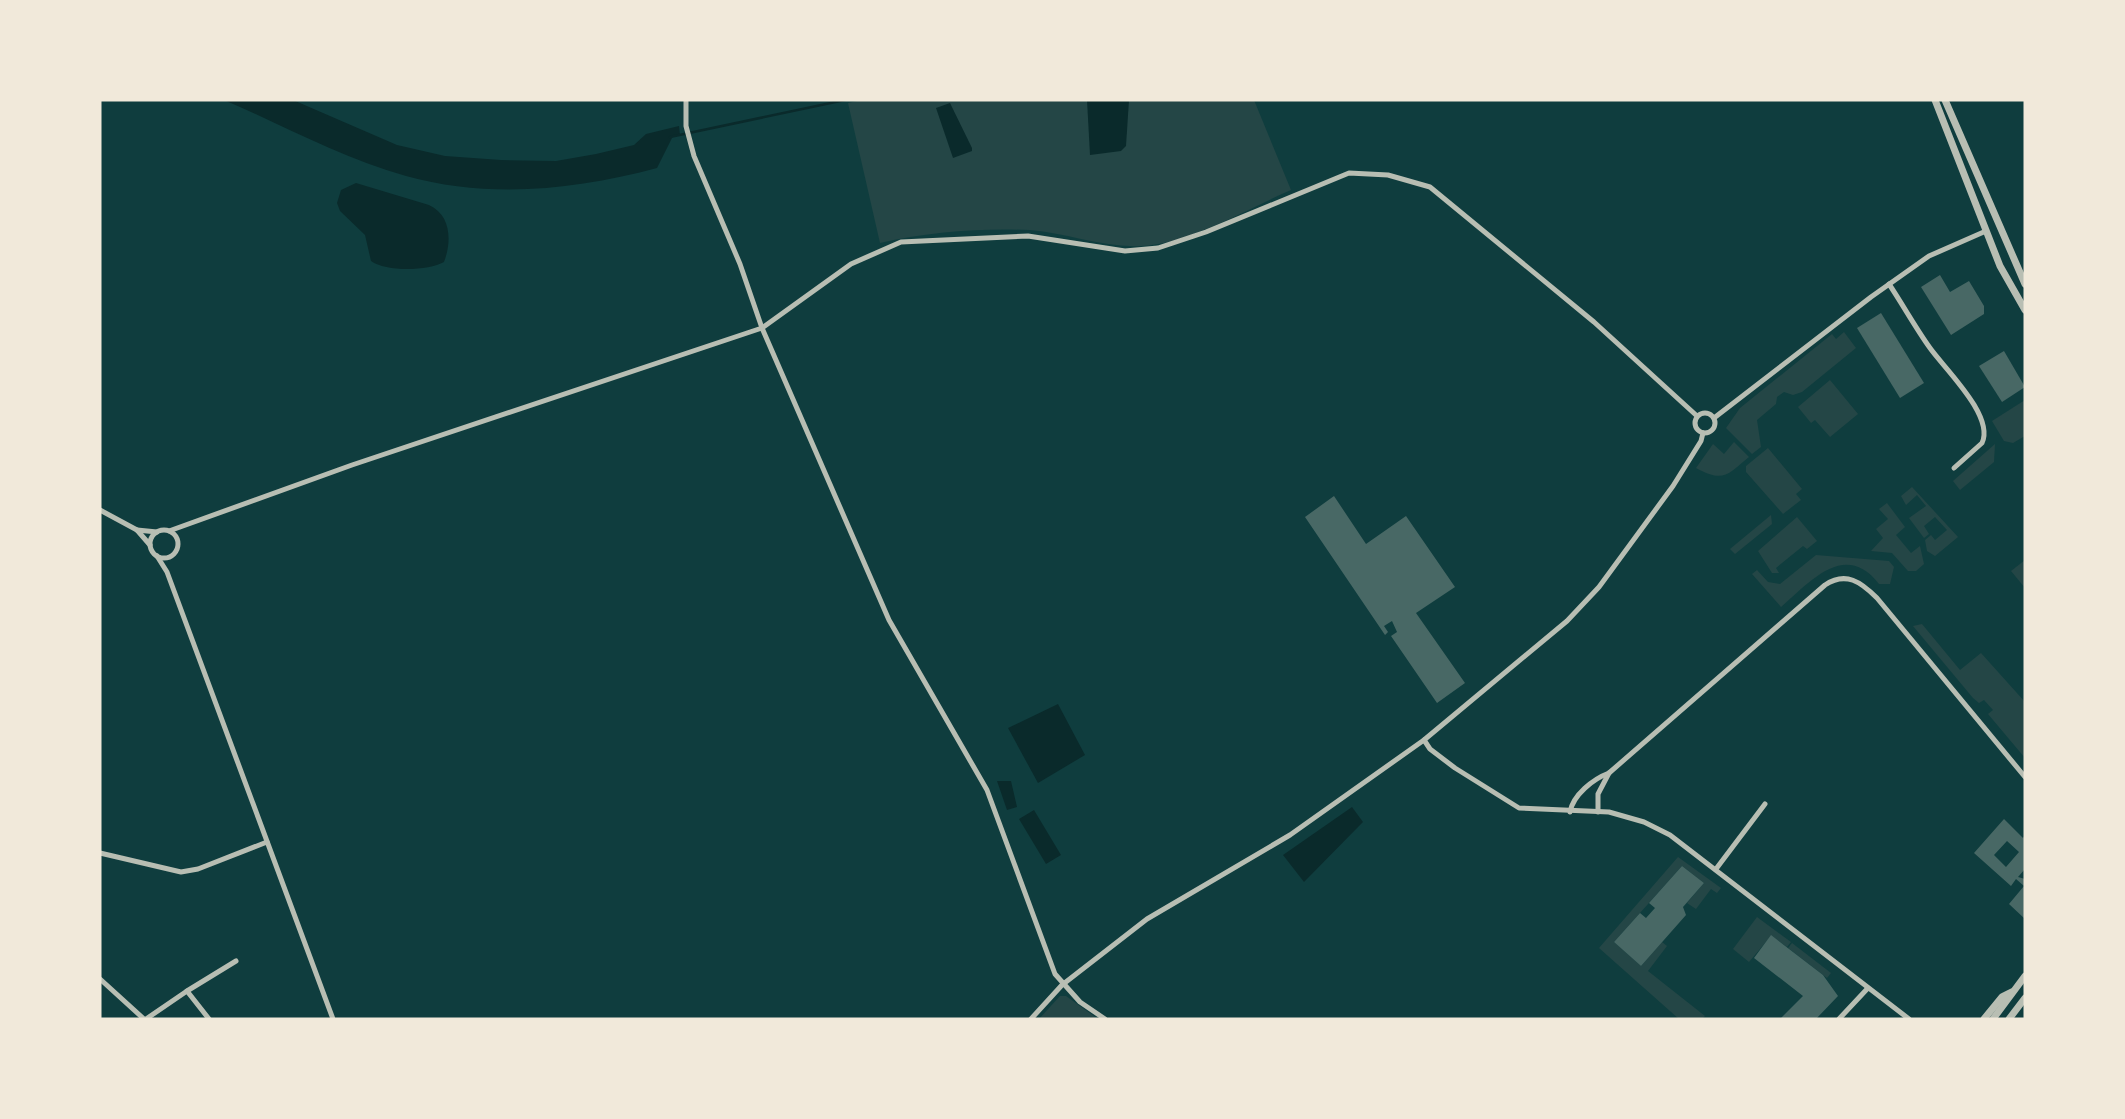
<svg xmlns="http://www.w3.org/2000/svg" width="2125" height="1119" font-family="Barlow,sans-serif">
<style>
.green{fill:#244646}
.water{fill:#0a2a2b}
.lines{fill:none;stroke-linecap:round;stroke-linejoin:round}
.stream{stroke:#0a2a2b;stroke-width:2.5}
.building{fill:#486865;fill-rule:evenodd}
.minor{stroke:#b8beb3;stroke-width:5}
.tertiary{stroke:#b8beb3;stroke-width:7}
</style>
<rect width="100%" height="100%" fill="#0f3d3e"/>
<g class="green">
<path d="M861,100H1254L1291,190C1247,209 1189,244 1141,246C1104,248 1067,233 1030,230C981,228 927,232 880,243L848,103Z"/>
<path d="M1844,332L1856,348L1802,392L1793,395L1784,392L1777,397L1776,404L1757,420L1761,447L1752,454L1726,428L1740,408L1832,334L1836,339Z"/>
<path d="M1830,380L1858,414L1830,437L1815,420L1811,423L1798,407Z"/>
<path d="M2025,400V436L2013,443L2004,441L1992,421Z"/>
<path d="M1734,442L1749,457C1727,475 1724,483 1696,468L1713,444L1724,454Z"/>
<path d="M1995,444L1994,462L1960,490L1953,481Z"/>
<path d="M1768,448L1802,489L1796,494L1801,500L1783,514L1746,472V466Z"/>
<path d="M1912,487L1958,537L1935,556L1927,551L1925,540L1931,535L1935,540L1947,530L1935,517L1924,526L1929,534L1924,538L1909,518L1926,506L1917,495L1906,505L1901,496Z"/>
<path d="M1887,503L1905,527L1896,535L1911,553L1920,546L1924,564L1916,571H1908L1892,553L1871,551L1883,538L1876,529L1888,519L1879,509Z"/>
<path d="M1771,515L1772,524L1735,554L1730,549Z"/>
<path d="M1797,517L1817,541L1807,549L1803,546L1776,568L1779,573H1772L1758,551Z"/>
<path d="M1816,555L1889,561L1894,567L1890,584H1879C1845,540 1810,582 1781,607L1752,574L1757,570L1768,582L1780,584Z"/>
<path d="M2025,560V588L2011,571Z"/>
<path d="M1922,624L1960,670L1981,653L2025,702V758L1988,714L1993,710L1984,700L1979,703L1973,698L1913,626Z"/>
<path d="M1678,857L1721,888L1717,893L1711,889L1696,909L1687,903L1704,883L1682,866L1614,942L1641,966L1662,942L1667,946L1648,971L1705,1016L1702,1019H1679L1599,948Z"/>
<path d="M1757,917L1791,942L1787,947L1771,936L1749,962L1733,949Z"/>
<path d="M1792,943L1831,973L1827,978L1788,948Z"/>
<path d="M1060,996H1066L1098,1019H1039Z"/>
</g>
<g class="water">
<path d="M224,100H293L397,145L445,156L501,160L556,161L596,154L634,145L646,134L679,126L680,135L673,136L657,168C575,190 489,199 406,176C343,159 283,125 224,100Z"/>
<path d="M1087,100H1129L1126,146L1121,151L1090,155Z"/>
<path d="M950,103L972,148V151L953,158L936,108Z"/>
<path d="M356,183L429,205C451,215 452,241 444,262C428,271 386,272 371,261L365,235L340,211L337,203L341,190Z"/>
<path d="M1058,704L1085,755L1038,783L1008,728Z"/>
<path d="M997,781H1011L1017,807L1007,810Z"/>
<path d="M1352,807L1363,822L1304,882L1283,855Z"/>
<path d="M1034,810L1061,855L1046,864L1019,819Z"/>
</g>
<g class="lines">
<path class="stream" d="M670,137L845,100"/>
</g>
<g class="building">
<path d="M1940,275L1950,292L1969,281L1984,306V314L1951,335L1921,287Z"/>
<path d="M1881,313L1924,383L1900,398L1857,328Z"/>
<path d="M2004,351L2025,387L2002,402L1979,366Z"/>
<path d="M1334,496L1366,544L1406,516L1455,587L1416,613L1465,683L1437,703L1391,636L1397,632L1392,621L1384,626L1388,632L1385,635L1305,517Z"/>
<path d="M2004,819L2023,838L2025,835V869L2018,877L2025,879V919L2009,904L2024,886L2016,879L2011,886L1974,853ZM2007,841L2019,852L2006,867L1994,855Z"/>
<path d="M1682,866L1704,883L1683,907L1686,915L1641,966L1614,942L1640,913L1646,918L1655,908L1649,903Z"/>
<path d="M1771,935L1823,975L1838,996L1816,1019H1780L1803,996L1754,958Z"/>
</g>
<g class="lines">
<g class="minor">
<path d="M686,100V126L694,156L740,264L762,328L889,620L987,790L1055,974L1080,1002L1105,1019"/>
<path d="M1889,284C1903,305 1915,327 1930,348C1944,368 1995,416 1982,443L1954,468"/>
<circle cx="1705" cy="423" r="10"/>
<path d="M1714,418L1871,297L1929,256L1986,231"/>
<path d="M100,510L137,530L150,545"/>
<path d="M137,530L157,532"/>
<circle cx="164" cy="544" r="14"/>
<path d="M169,531L352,465L762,328L851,264L901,242L1028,236L1125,251L1158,248L1206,232L1349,173L1388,175L1430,187L1594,322L1697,416"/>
<path d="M157,556L167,572L333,1019"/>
<path d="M1424,740L1430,749L1455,768L1519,808L1609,812L1644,822L1670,835L1909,1019"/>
<path d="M1570,812C1573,795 1593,779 1609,773L1825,585C1846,571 1861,582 1877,598L2025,777"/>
<path d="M1598,812V794L1609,773"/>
<path d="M100,853L181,872L198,869L267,842"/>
<path d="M1716,869L1765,804"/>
<path d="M100,979L144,1019"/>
<path d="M187,991L236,961"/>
<path d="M146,1019L187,991L209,1019"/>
<path d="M1031,1019L1062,985L1147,919L1290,835L1424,740L1567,621L1599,587L1673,486L1701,441L1703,433"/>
<path d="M1839,1019L1868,988"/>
</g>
<g class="tertiary">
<path d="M1935,100L2000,266L2025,310"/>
<path d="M1945,100L2025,284"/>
<path d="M1984,1019L2002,997L2012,992"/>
<path d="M1993,1019L2025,976"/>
<path d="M2009,1019L2025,998"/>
</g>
</g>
<rect width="2125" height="1119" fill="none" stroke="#f1e9da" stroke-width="203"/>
</svg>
